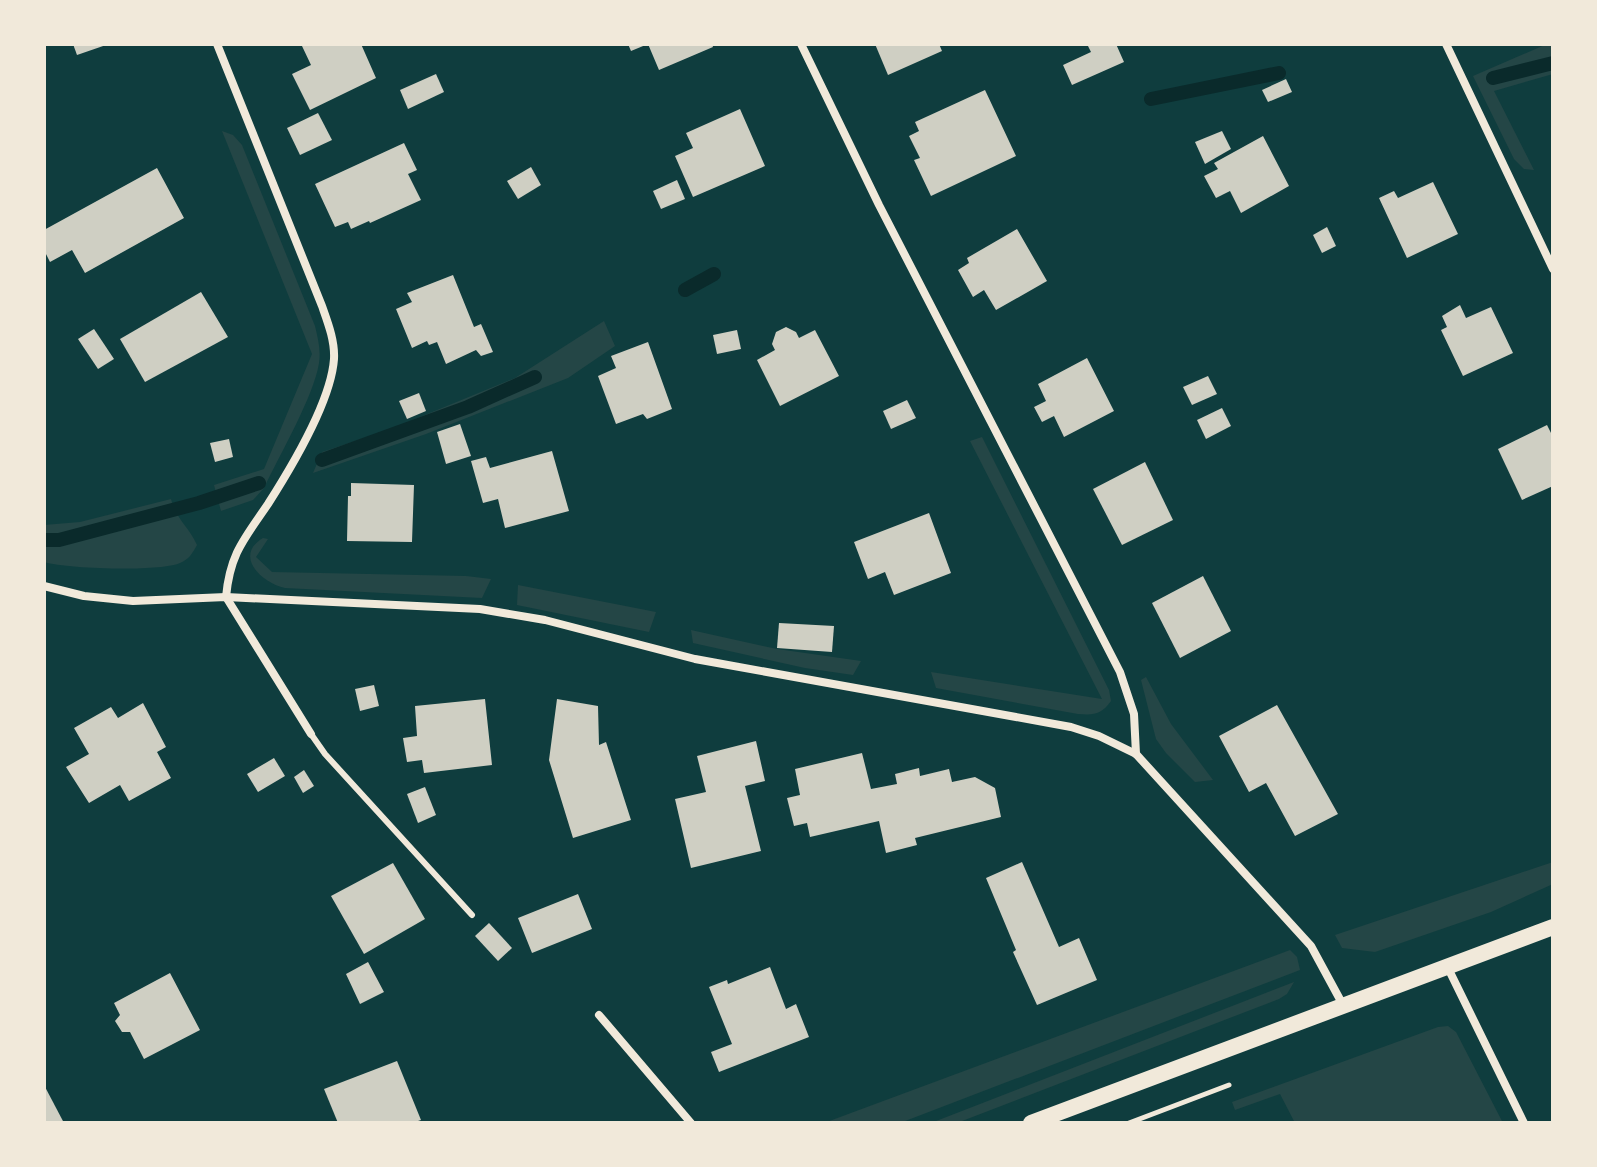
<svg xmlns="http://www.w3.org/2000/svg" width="1597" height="1167" font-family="Cabin,sans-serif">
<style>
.green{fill:#244646}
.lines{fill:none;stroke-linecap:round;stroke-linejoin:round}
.stream{stroke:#0a2a2b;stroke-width:14}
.building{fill:#cfcfc3}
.path{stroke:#f1e9da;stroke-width:5}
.service{stroke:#f1e9da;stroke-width:6}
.minor{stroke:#f1e9da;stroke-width:8}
.secondary{stroke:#f1e9da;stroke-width:16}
</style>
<rect width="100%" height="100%" fill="#0f3d3e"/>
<g class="green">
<path d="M1547,44H1553V74L1494,91L1534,170L1524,169L1514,159L1473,76Z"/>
<path d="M222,131L233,135L242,145L315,326C318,339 321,350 319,363C314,396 279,456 264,488L253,500L221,511L214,485L264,469L312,354Z"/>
<path d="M604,321L615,346L568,378L426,434L313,473L322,452L391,429L515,378Z"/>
<path d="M982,437L1109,690L1111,701C1101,715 1094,715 1078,714L936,688L931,672L1102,699L970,441Z"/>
<path d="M171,499C177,521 188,525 197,545C192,554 189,559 180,563C159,572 68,569 44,562V525L80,522Z"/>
<path d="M263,538L268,539L256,557L272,572L466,576L491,579L482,598L285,588C262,583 233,556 263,538Z"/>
<path d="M518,585L656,612L649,632L517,605Z"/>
<path d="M691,630L777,649L861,661L853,675L805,668L693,643Z"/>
<path d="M1146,677L1171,724L1213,780L1195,782L1166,753L1156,739L1141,680Z"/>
<path d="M1553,862V884L1491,912L1375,952L1342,948L1335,935Z"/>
<path d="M1290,950L1297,957L1300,970L900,1123H824Z"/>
<path d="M1294,982L1287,994L1279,999L957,1123H931Z"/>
<path d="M1448,1026L1456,1032L1503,1123H1295L1280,1094L1235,1110L1232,1102L1438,1027Z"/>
</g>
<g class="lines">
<g class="stream">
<path d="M1493,78L1553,63"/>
<path d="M1151,99L1279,73"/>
<path d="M685,290L714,274"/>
<path d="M322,460L468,407L535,377"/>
<path d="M44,540H59L199,503L259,483"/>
</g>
</g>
<g class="building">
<path d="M73,44H109L77,55Z"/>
<path d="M306,44H361L376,78L310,110L292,74L311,65L302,46Z"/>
<path d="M628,44H712L713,47L659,70L648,44L631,51Z"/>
<path d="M875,44H939L942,51L888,75Z"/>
<path d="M1087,44H1116L1124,62L1072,85L1063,65L1091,52Z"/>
<path d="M436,74L444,92L408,109L400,90Z"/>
<path d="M1286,79L1292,92L1268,102L1262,90Z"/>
<path d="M985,90L1016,156L931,196L914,160L920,158L909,136L919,131L915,122Z"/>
<path d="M740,109L765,166L693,197L675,156L693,148L686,133Z"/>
<path d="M318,113L332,140L300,155L287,128Z"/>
<path d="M1222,131L1231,149L1205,164L1195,142Z"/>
<path d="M1263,136L1289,186L1241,213L1230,191L1216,198L1204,176L1218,169L1214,163Z"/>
<path d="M404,143L417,170L408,174L421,200L370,223L369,221L351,229L348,222L335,227L315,184Z"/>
<path d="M531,167L541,185L518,199L507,181Z"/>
<path d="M157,168L184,218L85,273L72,250L50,262L44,250V230Z"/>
<path d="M677,180L685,199L661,209L653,191Z"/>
<path d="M1433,182L1458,234L1407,258L1379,198L1394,191L1398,198Z"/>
<path d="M1327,227L1336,246L1322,253L1313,235Z"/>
<path d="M1017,229L1047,281L996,310L984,290L973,297L958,270L969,263L967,258Z"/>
<path d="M453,275L474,327L481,324L493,352L481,356L476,350L446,364L437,342L429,345L427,341L412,348L396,309L412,302L407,293Z"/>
<path d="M201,292L228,337L145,382L120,339Z"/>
<path d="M1460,305L1466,318L1491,307L1513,353L1463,376L1441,330L1447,327L1442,316Z"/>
<path d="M786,327L796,332L799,338L815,330L839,376L780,406L757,360L775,350L772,344L776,332Z"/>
<path d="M94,329L114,359L98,369L78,339Z"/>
<path d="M737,330L741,349L717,354L713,335Z"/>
<path d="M648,342L672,409L647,419L643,414L616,424L598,376L616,368L611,356Z"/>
<path d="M1087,358L1114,411L1064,437L1054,416L1042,422L1034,407L1046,401L1038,384Z"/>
<path d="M1208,376L1217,394L1192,405L1183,387Z"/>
<path d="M419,393L426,411L407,419L399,401Z"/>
<path d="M907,400L916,418L891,429L883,411Z"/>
<path d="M1222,408L1231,426L1206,439L1197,420Z"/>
<path d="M460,424L471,456L446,464L437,432Z"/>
<path d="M1547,425L1553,437V486L1522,500L1498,449Z"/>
<path d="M229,439L233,457L215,462L210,443Z"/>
<path d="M552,451L569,511L505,528L498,499L483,503L471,461L486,457L490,468Z"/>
<path d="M1145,462L1173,520L1122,545L1093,489Z"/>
<path d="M351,483L414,485L412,542L347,541L348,496H351Z"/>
<path d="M929,513L951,573L894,595L885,572L868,579L854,542Z"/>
<path d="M1203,576L1231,631L1180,658L1152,603Z"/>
<path d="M779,623L834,626L832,652L777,648Z"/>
<path d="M374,685L379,706L360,711L355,689Z"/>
<path d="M485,699L492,765L424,773L422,760L407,762L403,738L417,736L415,706Z"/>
<path d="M557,699L598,706L599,745L606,742L631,820L573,838L549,760Z"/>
<path d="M143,703L166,747L157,752L171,778L129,801L120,785L89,803L66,767L89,754L74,728L111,707L118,718Z"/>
<path d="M1277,705L1338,814L1295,836L1266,783L1249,792L1219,736Z"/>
<path d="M756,741L765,781L745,786L761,851L691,868L675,799L706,792L697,756Z"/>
<path d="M862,753L871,789L897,784L895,774L919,768L920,776L949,769L952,782L975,777L995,788L1001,817L915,838L917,845L886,853L879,821L810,837L807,823L794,826L787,798L800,795L795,769Z"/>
<path d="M274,758L285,776L258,792L247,774Z"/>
<path d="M304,770L314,786L303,793L294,777Z"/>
<path d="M425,787L436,815L418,823L407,794Z"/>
<path d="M1022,862L1059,947L1079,938L1097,980L1037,1005L1013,952L1016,950L986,878Z"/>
<path d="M393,863L425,919L364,954L331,896Z"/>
<path d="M578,894L592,929L532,953L518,918Z"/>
<path d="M489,923L512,948L498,961L475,936Z"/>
<path d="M368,962L384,992L360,1004L346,974Z"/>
<path d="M770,967L786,1009L796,1004L809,1037L719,1072L711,1052L732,1044L709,987L727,980L728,984Z"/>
<path d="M170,973L200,1030L144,1059L130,1032H122L115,1021L120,1015L114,1003Z"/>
<path d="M397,1061L421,1120L412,1123H338L324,1089Z"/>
<path d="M44,1085L64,1123H44Z"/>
</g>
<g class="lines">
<path class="path" d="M1129,1123L1229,1085"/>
<path class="service" d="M311,734L325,754L472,915"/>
<g class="minor">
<path d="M217,44L322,306C328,323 335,341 334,359C331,401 291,468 268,504C245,538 230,553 226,597L311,734"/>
<path d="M801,44L879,205L1120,672L1134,714L1136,754"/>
<path d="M1446,44L1553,269"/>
<path d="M44,586L84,596L133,601L226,597L480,609L545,620L695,659L1071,727L1099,736L1136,754L1311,946L1343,1005"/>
<path d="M1448,968L1524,1123"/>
<path d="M599,1015L691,1123"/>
</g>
<path class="secondary" d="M1031,1123L1553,927"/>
</g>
<rect width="1597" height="1167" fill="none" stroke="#f1e9da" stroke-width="92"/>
</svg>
